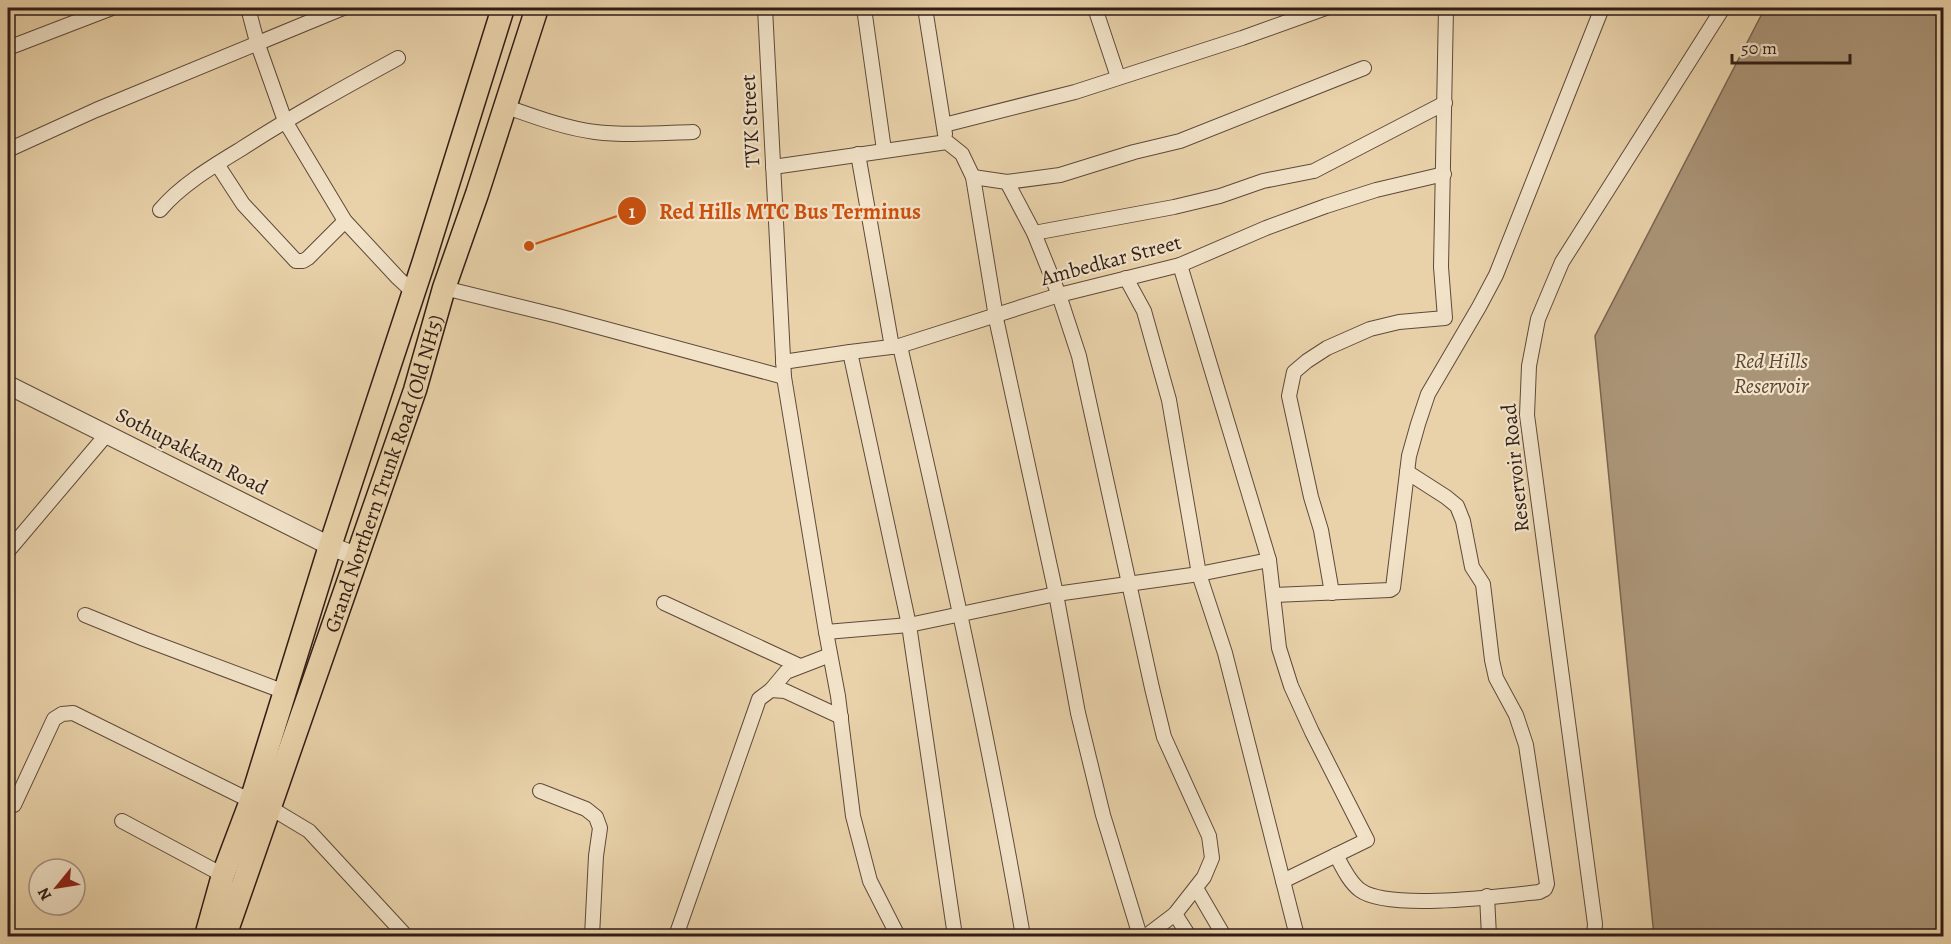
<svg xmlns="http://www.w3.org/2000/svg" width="1951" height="944" font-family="Alegreya,serif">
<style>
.water{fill:#aa9477;stroke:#796450;stroke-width:1.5}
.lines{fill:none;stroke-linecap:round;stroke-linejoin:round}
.minor-casing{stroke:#5e4a3a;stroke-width:16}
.tertiary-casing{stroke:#5e4a3a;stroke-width:20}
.primary-casing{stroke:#301d15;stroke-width:25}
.minor{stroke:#f1e2c8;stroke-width:14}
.tertiary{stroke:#f1e2c8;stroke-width:18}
.primary{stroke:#e9d2aa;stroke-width:22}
.labels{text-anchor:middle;stroke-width:4.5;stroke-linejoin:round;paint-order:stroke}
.street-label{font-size:21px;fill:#301d15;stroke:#f1e2c8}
.water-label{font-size:22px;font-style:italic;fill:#5b4737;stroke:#f1e2c8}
.leader{fill:none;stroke:#cc500d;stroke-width:2}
.callout-dot{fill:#cc500d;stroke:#f1e2c8;stroke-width:2}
.mark-label{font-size:18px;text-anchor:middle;font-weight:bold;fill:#fff}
.callout-label{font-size:22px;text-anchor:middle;font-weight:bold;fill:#cc500d;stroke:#f1e2c8;stroke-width:4.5;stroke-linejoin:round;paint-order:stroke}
</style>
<rect width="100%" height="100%" fill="#e9d2aa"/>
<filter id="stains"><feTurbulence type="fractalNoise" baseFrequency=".00333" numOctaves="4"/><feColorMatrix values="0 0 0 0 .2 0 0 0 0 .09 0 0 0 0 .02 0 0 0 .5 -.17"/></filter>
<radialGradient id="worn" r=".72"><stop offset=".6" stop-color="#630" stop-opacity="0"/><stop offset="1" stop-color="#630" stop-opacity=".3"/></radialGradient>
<path class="water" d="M1765,8H1943V936H1654L1595,336Z"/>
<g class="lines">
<g class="minor-casing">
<g id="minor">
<path d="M248,8L257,42L285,121L345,221L398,278L413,292"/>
<path d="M765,8L784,377L826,632L838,696L853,816L870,881L898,936"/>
<path d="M864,8L884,150"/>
<path d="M925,8L945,134"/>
<path d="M1095,8L1118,77"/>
<path d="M8,48L112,8"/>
<path d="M504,106C533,116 564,128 595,132C627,136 661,133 693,132"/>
<path d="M944,125L1075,92L1242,38L1326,8"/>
<path d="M8,150L96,110L343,8"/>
<path d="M858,154L892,347"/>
<path d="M217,164L243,204L296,261H303L308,258L345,221"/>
<path d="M773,167L947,142L962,154L973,177L997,323L1056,594L1078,713L1103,815L1140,936"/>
<path d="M973,177L1007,182L1060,175L1134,152L1180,141L1364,68"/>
<path d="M1007,182L1034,233L1059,295L1079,356L1152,688L1164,737L1209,836L1212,858L1204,877L1175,914L1146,936"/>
<path d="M160,210C181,185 213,166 241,149C292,116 345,87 398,58"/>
<path d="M1034,233L1174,207L1220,196L1263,181L1314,171L1445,103"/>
<path d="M1180,265L1269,560L1279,648L1291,686L1312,732L1367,840L1283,881"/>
<path d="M1126,278L1144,311L1169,400L1199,574L1225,653L1297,936"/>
<path d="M444,288L558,316L784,377"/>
<path d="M900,346C945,542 989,738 1023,936"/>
<path d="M850,352L909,625L955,936"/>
<path d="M783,362L850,352L899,346L1059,295L1180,265L1266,228L1326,206L1376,190L1444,174"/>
<path d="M8,551L107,434"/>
<path d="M1332,593L1321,530L1311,497L1289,396L1294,372L1307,361L1327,348L1370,329L1399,322L1445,318L1441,267L1446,8"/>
<path d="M1274,595L1390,590L1393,588L1409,456L1418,424L1428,394L1479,307L1496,275L1602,8"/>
<path d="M664,603L800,666"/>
<path d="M85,615L144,639L285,692"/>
<path d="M826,632L909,625L1056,594L1199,574L1269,560"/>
<path d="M771,690L786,672L830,655"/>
<path d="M540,791L586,809L596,817L600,828L596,856L592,936"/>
<path d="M14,805L54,719L62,714L73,713L251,801L269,807L309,831L406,936"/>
<path d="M122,821L223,875"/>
<path d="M1336,855C1342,866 1349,882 1360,890C1388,911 1502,896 1539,892L1545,889L1547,884L1526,745L1516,715L1496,678L1492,660L1483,584L1472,567L1463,521L1457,506L1446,497L1407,472"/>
<path d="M1196,888L1224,936"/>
<path d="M1487,896L1489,936"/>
<path d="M1175,914L1189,936"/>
<path d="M676,936L759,699L771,690L785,691L841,717"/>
<path d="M1594,936L1595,924L1527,415L1529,366L1538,319L1562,262L1723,8"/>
</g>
</g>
<g class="tertiary-casing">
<path id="tertiary" d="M8,385L330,546L356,556"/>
</g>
<g class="primary-casing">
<g id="primary">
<path d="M206,936L223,875L251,801L330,546L423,264L503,8"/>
<path id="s1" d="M225,936L415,390L444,288L477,194L537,8"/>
</g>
</g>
<use href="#minor" class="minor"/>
<use href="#tertiary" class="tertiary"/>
<use href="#primary" class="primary"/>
</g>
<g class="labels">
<g class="street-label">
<text transform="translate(750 121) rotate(-93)" y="7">TVK Street</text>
<text transform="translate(1111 260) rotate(-15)" y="7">Ambedkar Street</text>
<text transform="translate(192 451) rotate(27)" y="7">Sothupakkam Road</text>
<text transform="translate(1515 468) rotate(-96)" y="7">Reservoir Road</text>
<text dy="7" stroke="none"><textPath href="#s1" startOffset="489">Grand Northern Trunk Road (Old NH5)</textPath></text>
</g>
<g class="water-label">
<text x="1771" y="368">Red Hills<tspan x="1771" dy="25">Reservoir</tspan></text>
</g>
</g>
<path class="leader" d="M529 246L632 211"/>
<g class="callout-dot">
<circle cx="529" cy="246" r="6"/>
<circle cx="632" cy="211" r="15"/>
</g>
<g class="mark-label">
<text x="632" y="218">1</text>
</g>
<g class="callout-label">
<text x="790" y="219">Red Hills MTC Bus Terminus</text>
</g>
<rect width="1951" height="944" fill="none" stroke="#e9d2aa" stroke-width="30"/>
<rect x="9" y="9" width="1933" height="926" fill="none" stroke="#301d15" stroke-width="3"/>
<rect x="15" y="15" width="1921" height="914" fill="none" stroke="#301d15" stroke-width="1.5"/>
<g transform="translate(57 887) rotate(240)"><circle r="28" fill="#f1e2c8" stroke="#a49380" stroke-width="1.5"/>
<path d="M0-4.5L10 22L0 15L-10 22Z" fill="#8f2418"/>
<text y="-9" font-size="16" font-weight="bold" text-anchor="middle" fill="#301d15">N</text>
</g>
<path d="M1732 54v9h118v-9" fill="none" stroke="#301d15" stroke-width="3"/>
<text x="1741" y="54" font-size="18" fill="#301d15" stroke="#f1e2c8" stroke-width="4.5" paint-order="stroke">50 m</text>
<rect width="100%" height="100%" filter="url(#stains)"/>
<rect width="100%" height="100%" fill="url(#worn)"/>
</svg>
